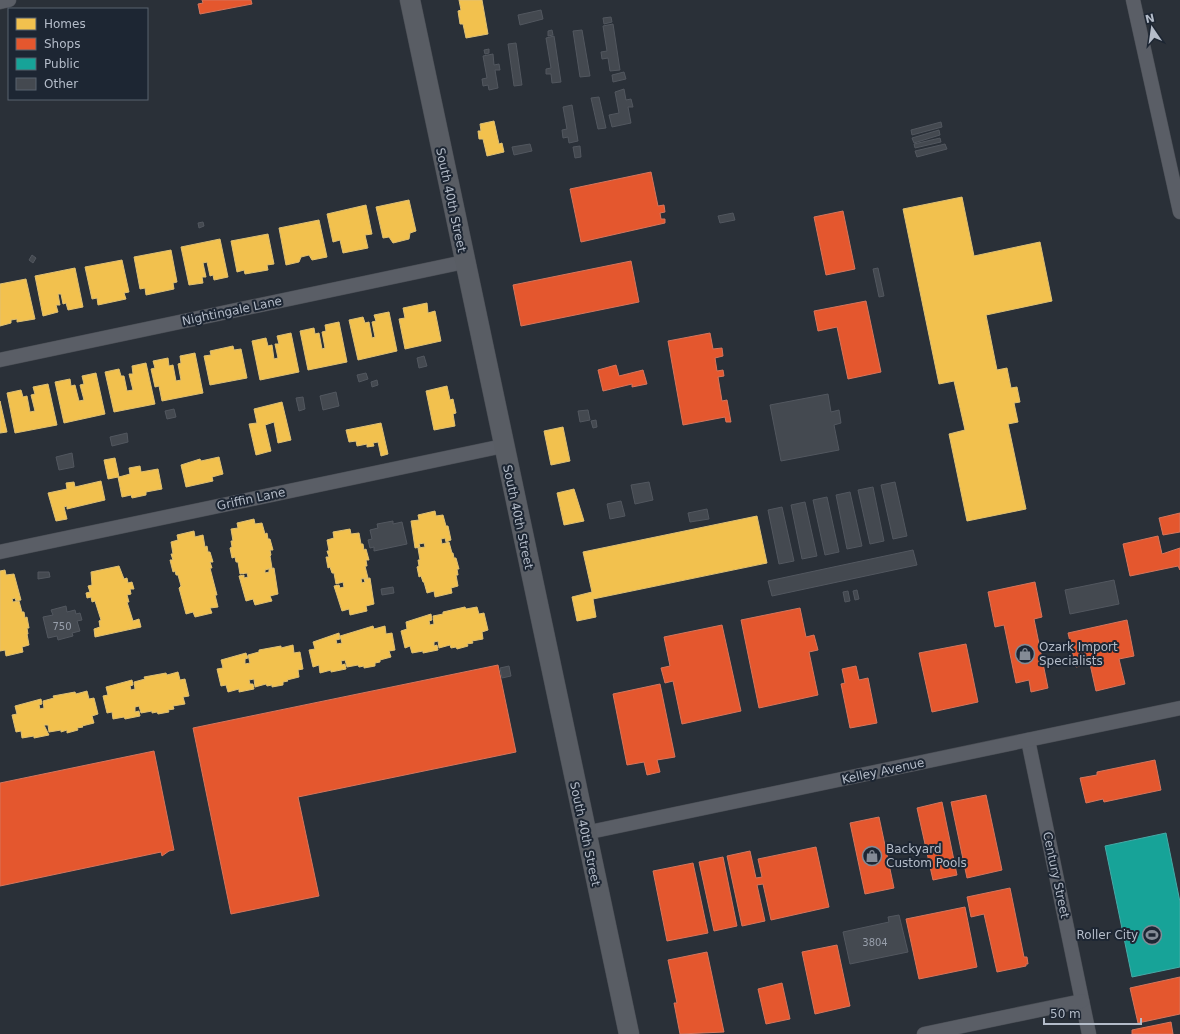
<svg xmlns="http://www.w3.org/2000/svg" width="1180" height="1034" font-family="'DejaVu Sans',sans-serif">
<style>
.homes{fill:#f2c14e;stroke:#dfc073}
.shops{fill:#e4572e;stroke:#d6755c}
.public{fill:#17a398;stroke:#46aaa7}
.building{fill:#444950;stroke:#52575f}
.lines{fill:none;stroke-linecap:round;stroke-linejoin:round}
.street-casing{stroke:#484c53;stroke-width:15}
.secondary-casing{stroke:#484c53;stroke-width:21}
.street{stroke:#5a5e66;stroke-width:14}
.secondary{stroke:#595d64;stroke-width:20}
.labels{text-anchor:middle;stroke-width:4;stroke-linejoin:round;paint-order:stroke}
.number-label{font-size:10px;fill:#989fab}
.street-label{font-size:12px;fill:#b4bcc9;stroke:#1d2633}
.poi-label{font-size:12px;fill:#b4bcc9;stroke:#1d2633;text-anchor:start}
</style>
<rect width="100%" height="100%" fill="#2a3038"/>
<g class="homes">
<path d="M459,0H482L488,34L466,38L463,24H460L458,11L461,10Z"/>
<path d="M494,121L499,144L502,143L504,152L487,156L483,139H479L478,131H481L480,124Z"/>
<path d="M962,197L974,256L1040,242L1052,301L986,315L997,370L1007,368L1011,388L1017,387L1020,402L1014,403L1018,422L1008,424L1026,509L967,521L949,434L965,430L954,381L939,384L903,209Z"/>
<path d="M409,200L416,231L410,233L409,239L393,243L389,237L383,238L376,207Z"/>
<path d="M366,205L372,234L365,235L368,248L343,253L340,240L333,242L327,214Z"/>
<path d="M319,220L327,257L312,260L309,255L301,257L299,262L286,265L279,228Z"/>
<path d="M268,234L274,264L267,265L268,270L245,274L244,270L237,272L231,241Z"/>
<path d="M220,239L228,277L214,280L213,275L210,276L207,262L203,263L206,277H202L203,283L189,285L181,247Z"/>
<path d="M171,250L177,282L173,283L174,289L146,295L145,288L140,289L134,257Z"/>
<path d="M122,260L129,292L124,293L126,299L98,305L97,298L92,299L85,267Z"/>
<path d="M75,268L83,307L68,310L66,303L63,304L61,294H58L60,305H56L58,312L43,316L35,276Z"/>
<path d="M26,279L35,319L17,322V319L11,320V323L0,326V284Z"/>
<path d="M427,303L428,313L435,311L441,341L405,349L399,319L405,318L403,308Z"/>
<path d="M389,312L397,351L358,360L349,320L363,317L365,323L369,322L372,338L375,337L372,322L376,321L374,315Z"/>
<path d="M339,322L347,362L308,370L300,331L314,328L315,334L319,333L322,349L325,348L322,332L326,331L325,325Z"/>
<path d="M291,333L299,372L260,380L252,341L266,338L268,346L272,345L274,359L278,358L275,344H279L277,336Z"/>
<path d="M233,346L234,350L241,349L247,378L210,385L204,356L211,355L210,351Z"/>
<path d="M195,353L203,393L162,401L159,386L155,387L151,369L155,368L153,361L168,358L169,366L173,365L176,381L181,380L178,364L181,363L180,356Z"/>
<path d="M146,363L155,404L114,412L105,372L119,369L121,376H124L127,391L133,390L129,374H133L132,366Z"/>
<path d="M96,373L105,414L64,423L55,382L70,379L71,386L75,385L79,401L84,400L80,385L84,384L82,376Z"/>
<path d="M48,384L57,425L15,433L7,393L21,390L23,397L27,396L30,412L35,411L31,395L35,394L33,387Z"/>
<path d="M447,386L450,400L453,399L456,413L453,414L455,426L434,430L426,391Z"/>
<path d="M0,401L7,432L0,433Z"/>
<path d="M282,402L291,440L278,443L274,422L265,425L271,451L256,455L249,424L257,423L254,409Z"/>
<path d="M381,423L388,454L381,456L378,442L373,443L374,446L367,447V444L357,446L356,441L349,442L346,430Z"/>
<path d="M563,427L570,461L551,465L544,431Z"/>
<path d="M219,457L223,474L212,477L213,481L186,487L181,465L200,459L201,461Z"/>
<path d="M115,458L119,477L130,474L129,468L140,466L141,472L158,469L162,489L146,492V495L132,498L131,495L122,497L118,477L108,479L104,460Z"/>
<path d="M101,481L105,500L67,509V506L64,507L67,519L56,521L48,493L67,489L66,483L74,482L75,487Z"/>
<path d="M574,489L584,521L564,525L557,493Z"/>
<path d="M435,511L436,516L443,515L446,526H448L451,540L446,542L445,538L441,539L442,544L449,542L452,553H453L454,558H456L459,569H457L458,575H456L458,586L451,588L452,593L435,597L434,591L427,593L424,582H423L421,576L419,577L417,567L419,566L418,560H420L418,548L425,547L424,543L419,544L420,547L415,548L411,521L419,520L418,515Z"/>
<path d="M757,516L767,563L593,599L596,617L577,621L572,597L592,592L583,552Z"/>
<path d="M254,519L255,524L262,523L265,534L267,533L268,539H270L273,550H270L271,555L270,556L272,568L265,570V573L269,572V569L274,568L278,594L270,596L272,601L255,605L253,599L246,601L239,576L244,575V578L248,577L247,573L240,574L238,562H236L235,557L232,558L230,548L232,547L231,541H233L231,529L238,528L237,523Z"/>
<path d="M350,529L351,534L359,533L361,544H363L364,550L366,549L369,560H366L367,566H365L368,578L361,579L362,583L365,582L364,579L370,578L374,604L366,606L367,611L350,615L349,609L342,611L334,586L339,585L340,588L344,587L343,582L336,584L334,573H332L330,567L328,568L326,557H329L327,551H329L327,540L334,538L333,532Z"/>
<path d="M194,531L195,537L203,535L205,547L207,546L208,552H210L213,562H210L212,568H210L217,595H215L218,607L210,608L212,613L195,617L193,612L186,614L179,588L181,586L178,575H176L175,571L173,572L170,560H173L171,554H173L171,542L178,540L177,535Z"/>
<path d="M119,566L124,579L127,578L128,583L132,582L134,589H130L131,594L127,595L129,602H127L133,621L139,619L141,627L95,637L94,629L100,627L99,621L101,620L95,601L92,602L91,597L87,598L86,593L90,592L88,586L92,585L91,572Z"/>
<path d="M5,570L6,575L14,574L21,600L16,601L15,598L12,599L13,602L19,601L22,612H24L25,618L27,617L29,628H27L28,634H27L29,645L22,647L23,652L6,656L5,650L0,651V571Z"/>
<path d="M465,607L466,609L477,607L479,614L484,613L488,630L482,632L483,639L472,641L473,643L467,644L468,646L457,649L456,647L451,648L450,645L439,648L438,641L434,642V646L437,645L438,650L423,653V651L412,653L410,646L405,648L401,631L407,629L406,622L431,614L432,620L429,621L430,625L434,624L433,616L443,614V612Z"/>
<path d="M373,626L374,629L385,626L386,634L392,633L395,650L389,651L391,657L380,660V662L375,663V666L364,668V666L359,667L358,665L347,667L345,660L341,661L342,665L345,664L346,669L331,672V670L320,673L319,665L313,667L309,650L315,649L313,642L339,633L340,639L336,640L337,644L342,643L340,636Z"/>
<path d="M293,645L294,653L300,652L303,669L298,670L299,677L287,680L288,681L283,682V685L272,687V685L267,686L266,684L255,687L254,679L249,680L250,684H253L254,689L239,692V689L228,692L226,685L221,686L217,669L223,668L221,660L246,653L248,658L245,659V664L250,663L248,655L259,652V650L281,646V648Z"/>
<path d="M178,672L180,680L185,679L189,696L183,697L185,704L173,706L174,709L168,710L169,712L158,714L157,712L152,713V711L141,713L139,706L135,707V712L139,711L140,716L125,719L124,717L113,719L112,712L107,713L103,696L108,695L106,687L132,680L133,685L130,686L131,690L135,689L134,682L145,679L144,677L166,673L167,675Z"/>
<path d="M87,691L89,699L94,698L98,714L92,716L94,723L82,726L83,727L77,728L78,730L67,733V730L61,732V730L49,732L48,725H44L49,735L34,738V736L22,738L21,731L16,732L12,715L17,714L15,706L41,699L42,704L39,705L40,709L44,708L43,701L54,698L53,696L75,692L76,694Z"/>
</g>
<g class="shops">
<path d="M202,0H251L252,4L200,14L198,4L203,3Z"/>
<path d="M651,172L658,206L664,205L665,212L660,213L661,219H665V223L581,242L570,189Z"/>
<path d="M843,211L855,269L826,275L814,217Z"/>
<path d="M631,261L639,302L521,326L513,285Z"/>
<path d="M866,301L881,372L848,379L837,327L818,331L814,311Z"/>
<path d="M710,333L713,349L722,348L723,356L715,358L717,371L723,370L724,376L718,377L722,401L727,400L731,422H726L725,417L683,425L668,341Z"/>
<path d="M616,365L619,376L643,370L647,384L632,387V384L603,391L598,370Z"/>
<path d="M1180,513V532L1163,535L1159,518Z"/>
<path d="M1158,536L1162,554L1180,548V570L1178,566L1130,576L1123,544Z"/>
<path d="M1035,582L1042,617L1034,619L1048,688L1031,692L1029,680L1016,683L1004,625L995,627L988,592Z"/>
<path d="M800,608L806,637L814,635L818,650L809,652L818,695L759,708L741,620Z"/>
<path d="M1127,620L1134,656L1119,659L1125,684L1096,691L1090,664L1076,667L1068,633Z"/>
<path d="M722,625L741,711L682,724L673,681L665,683L661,668L670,666L664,637Z"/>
<path d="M966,644L978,702L932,712L919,653Z"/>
<path d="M498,665L516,752L298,797L319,896L231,914L193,728Z"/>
<path d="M856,666L859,680L868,678L877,723L850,728L841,684L845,683L842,669Z"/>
<path d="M660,684L675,757L657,760L660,772L647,775L644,762L627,765L613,694Z"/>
<path d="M154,751L174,850L169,851L162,856L161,852L0,886V783Z"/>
<path d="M1155,760L1161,790L1104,802L1103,799L1086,803L1080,778L1097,775V772Z"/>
<path d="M986,795L1002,870L967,878L951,802Z"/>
<path d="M942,802L957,875L933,880L917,808Z"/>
<path d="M879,817L894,888L865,894L850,823Z"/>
<path d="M816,847L829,907L771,920L763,884L757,885L765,921L742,926L727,856L750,851L756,878L762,877L758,859Z"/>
<path d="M723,857L737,926L714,931L699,862Z"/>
<path d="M693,863L708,933L667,941L653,871Z"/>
<path d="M1010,888L1024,957H1027L1028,964H1026V966L997,972L984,914L971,917L967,897Z"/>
<path d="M965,907L977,967L919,979L906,919Z"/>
<path d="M837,945L850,1006L815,1014L802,952Z"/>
<path d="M707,952L724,1032L680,1034L674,1003H677L668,960Z"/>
<path d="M1180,977V1014L1138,1023L1130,988Z"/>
<path d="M782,983L790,1019L766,1024L758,989Z"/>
<path d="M1171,1022L1173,1034H1132V1030Z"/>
</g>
<path class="public" d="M1166,833L1180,902V967L1132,977L1105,846Z"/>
<g class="building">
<path d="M541,10L543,19L520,25L518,15Z"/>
<path d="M611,17L612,22L604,24L603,18Z"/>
<path d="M613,24L620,70L610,71L608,58L602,59L601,52L607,51L603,26Z"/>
<path d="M552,30L553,35L548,36V31Z"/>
<path d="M582,30L590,76L580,77L573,31Z"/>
<path d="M554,36L561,82L552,83L551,74H546V69L551,68L546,38Z"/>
<path d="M516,43L522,85L514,86L508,44Z"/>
<path d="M489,49V53L485,54L484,50Z"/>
<path d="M493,54L494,65L499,64L500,70H495L498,88L489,90L488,85L483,86L482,79L487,78L483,56Z"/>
<path d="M624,72L626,79L613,82L612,75Z"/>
<path d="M624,89L626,100L631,99L633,107H628L631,123L612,127L609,115L619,113L615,92Z"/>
<path d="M599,97L606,128L598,129L591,98Z"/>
<path d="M572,105L578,141L569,143L568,137L563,138L562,130L567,129L563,107Z"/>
<path d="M941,122L942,127L912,135L911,130Z"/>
<path d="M939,130L940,135L914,143L912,138Z"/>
<path d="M940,138L941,142L915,148L914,144Z"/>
<path d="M530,144L532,151L514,155L512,147Z"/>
<path d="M945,144L947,149L917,157L915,151Z"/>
<path d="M580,146L581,157L575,158L573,147Z"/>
<path d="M733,213L735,220L720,223L718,216Z"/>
<path d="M203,222L204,226L199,228L198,223Z"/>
<path d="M32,255L36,258L33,263L29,260Z"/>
<path d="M878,268L884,296L879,297L873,269Z"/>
<path d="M424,356L427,366L419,368L417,358Z"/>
<path d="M366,373L368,379L359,382L357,375Z"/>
<path d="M377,380L378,385L372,387L371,382Z"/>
<path d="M336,392L339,406L323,410L320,396Z"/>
<path d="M828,394L831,412L839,410L841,423L834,425L839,450L781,461L770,405Z"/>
<path d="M303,397L305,409L299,411L296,398Z"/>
<path d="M174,409L176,417L167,419L165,411Z"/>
<path d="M588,410L590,420L580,422L578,411Z"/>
<path d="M596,420L597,427L593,428L591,421Z"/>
<path d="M127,433L128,442L112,446L110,437Z"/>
<path d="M72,453L74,467L59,470L56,457Z"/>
<path d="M649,482L653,500L635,504L631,485Z"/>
<path d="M895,482L907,536L893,539L881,485Z"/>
<path d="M873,487L884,541L870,544L858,490Z"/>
<path d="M850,492L862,546L847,549L836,495Z"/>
<path d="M827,497L839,552L825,555L813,500Z"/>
<path d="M621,501L625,516L610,519L607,504Z"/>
<path d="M805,502L817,556L802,559L791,505Z"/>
<path d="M782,507L794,561L779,564L768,510Z"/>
<path d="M707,509L709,519L690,522L688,513Z"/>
<path d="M393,521V524L402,522L407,544L374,551V547L370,548L368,540L372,539L370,530L378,528L377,524Z"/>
<path d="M913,550L917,565L772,596L768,581Z"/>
<path d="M38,572H49L50,577L38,579Z"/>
<path d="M1114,580L1119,604L1070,614L1065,590Z"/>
<path d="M393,587L394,593L382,595L381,589Z"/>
<path d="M857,590L859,599L855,600L853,591Z"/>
<path d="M848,591L850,601L845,602L843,592Z"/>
<path d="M66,606L67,612L75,610L76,614L80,613L82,620L77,621L80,631L72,633L73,636L58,640L57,636L48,638L43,617L53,615L51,610Z"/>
<path d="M509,666L511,676L502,678L500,668Z"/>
<path d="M899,915L908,952L850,964L843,932L889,922L888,917Z"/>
</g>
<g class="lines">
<g class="street-casing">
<g id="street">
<path d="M1133,0L1180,212"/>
<path d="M0,2L9,0"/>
<path d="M0,360L464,262"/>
<path d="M0,552L503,446"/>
<path d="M1028,740L1089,1034"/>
<path d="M585,833L1180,708"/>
<path d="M924,1034L1082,1001"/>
</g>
</g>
<g class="secondary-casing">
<path id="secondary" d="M410,0L629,1034"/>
</g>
<use href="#street" class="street"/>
<use href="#secondary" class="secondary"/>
</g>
<defs>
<g id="shop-ring" transform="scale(1)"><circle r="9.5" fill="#1d2633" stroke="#848b96" stroke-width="1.5"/><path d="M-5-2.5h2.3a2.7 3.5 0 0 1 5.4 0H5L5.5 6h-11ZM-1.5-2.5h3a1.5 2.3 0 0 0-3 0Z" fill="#848b96"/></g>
<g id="stadium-ring" transform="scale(1)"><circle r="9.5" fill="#1d2633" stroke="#848b96" stroke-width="1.5"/><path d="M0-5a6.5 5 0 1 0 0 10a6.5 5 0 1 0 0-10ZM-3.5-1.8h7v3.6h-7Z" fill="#848b96"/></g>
</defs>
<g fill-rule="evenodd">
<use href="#shop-ring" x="1025" y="654"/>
<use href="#shop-ring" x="872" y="856"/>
<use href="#stadium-ring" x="1152" y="935"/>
</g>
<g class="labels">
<g class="number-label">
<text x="62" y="630">750</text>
<text x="875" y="946">3804</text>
</g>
<g class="street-label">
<text transform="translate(451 200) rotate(78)" y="4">South 40th Street</text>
<text transform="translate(232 311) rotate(-12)" y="4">Nightingale Lane</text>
<text transform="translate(251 499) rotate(-12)" y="4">Griffin Lane</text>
<text transform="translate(518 517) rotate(78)" y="4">South 40th Street</text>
<text transform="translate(883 771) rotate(-12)" y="4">Kelley Avenue</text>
<text transform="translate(585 834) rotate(78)" y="4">South 40th Street</text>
<text transform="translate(1056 875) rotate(78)" y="4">Century Street</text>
</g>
<g class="poi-label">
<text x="1039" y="651">Ozark Import<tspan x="1039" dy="14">Specialists</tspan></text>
<text x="886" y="853">Backyard<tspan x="886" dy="14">Custom Pools</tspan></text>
<text x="1138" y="939" text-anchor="end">Roller City</text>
</g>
</g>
<rect x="8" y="8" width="140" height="92" fill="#1d2633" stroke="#59626f"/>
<rect x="16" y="18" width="20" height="12" fill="#f2c14e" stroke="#59626f"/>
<text x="44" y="28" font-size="12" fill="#b4bcc9">Homes</text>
<rect x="16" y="38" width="20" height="12" fill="#e4572e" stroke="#59626f"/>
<text x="44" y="48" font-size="12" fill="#b4bcc9">Shops</text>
<rect x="16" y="58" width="20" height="12" fill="#17a398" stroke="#59626f"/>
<text x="44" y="68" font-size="12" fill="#b4bcc9">Public</text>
<rect x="16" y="78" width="20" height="12" fill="#444950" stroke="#59626f"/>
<text x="44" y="88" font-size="12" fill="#b4bcc9">Other</text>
<g transform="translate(1152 28) rotate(347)" stroke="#1d2633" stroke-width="3" paint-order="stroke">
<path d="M0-3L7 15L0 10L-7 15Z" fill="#b4bcc9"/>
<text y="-6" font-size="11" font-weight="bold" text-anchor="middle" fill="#b4bcc9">N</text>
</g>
<path d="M1044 1018v6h97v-6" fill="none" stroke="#b4bcc9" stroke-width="2"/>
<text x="1050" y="1018" font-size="12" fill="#b4bcc9" stroke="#1d2633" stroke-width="3" paint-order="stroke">50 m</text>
</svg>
